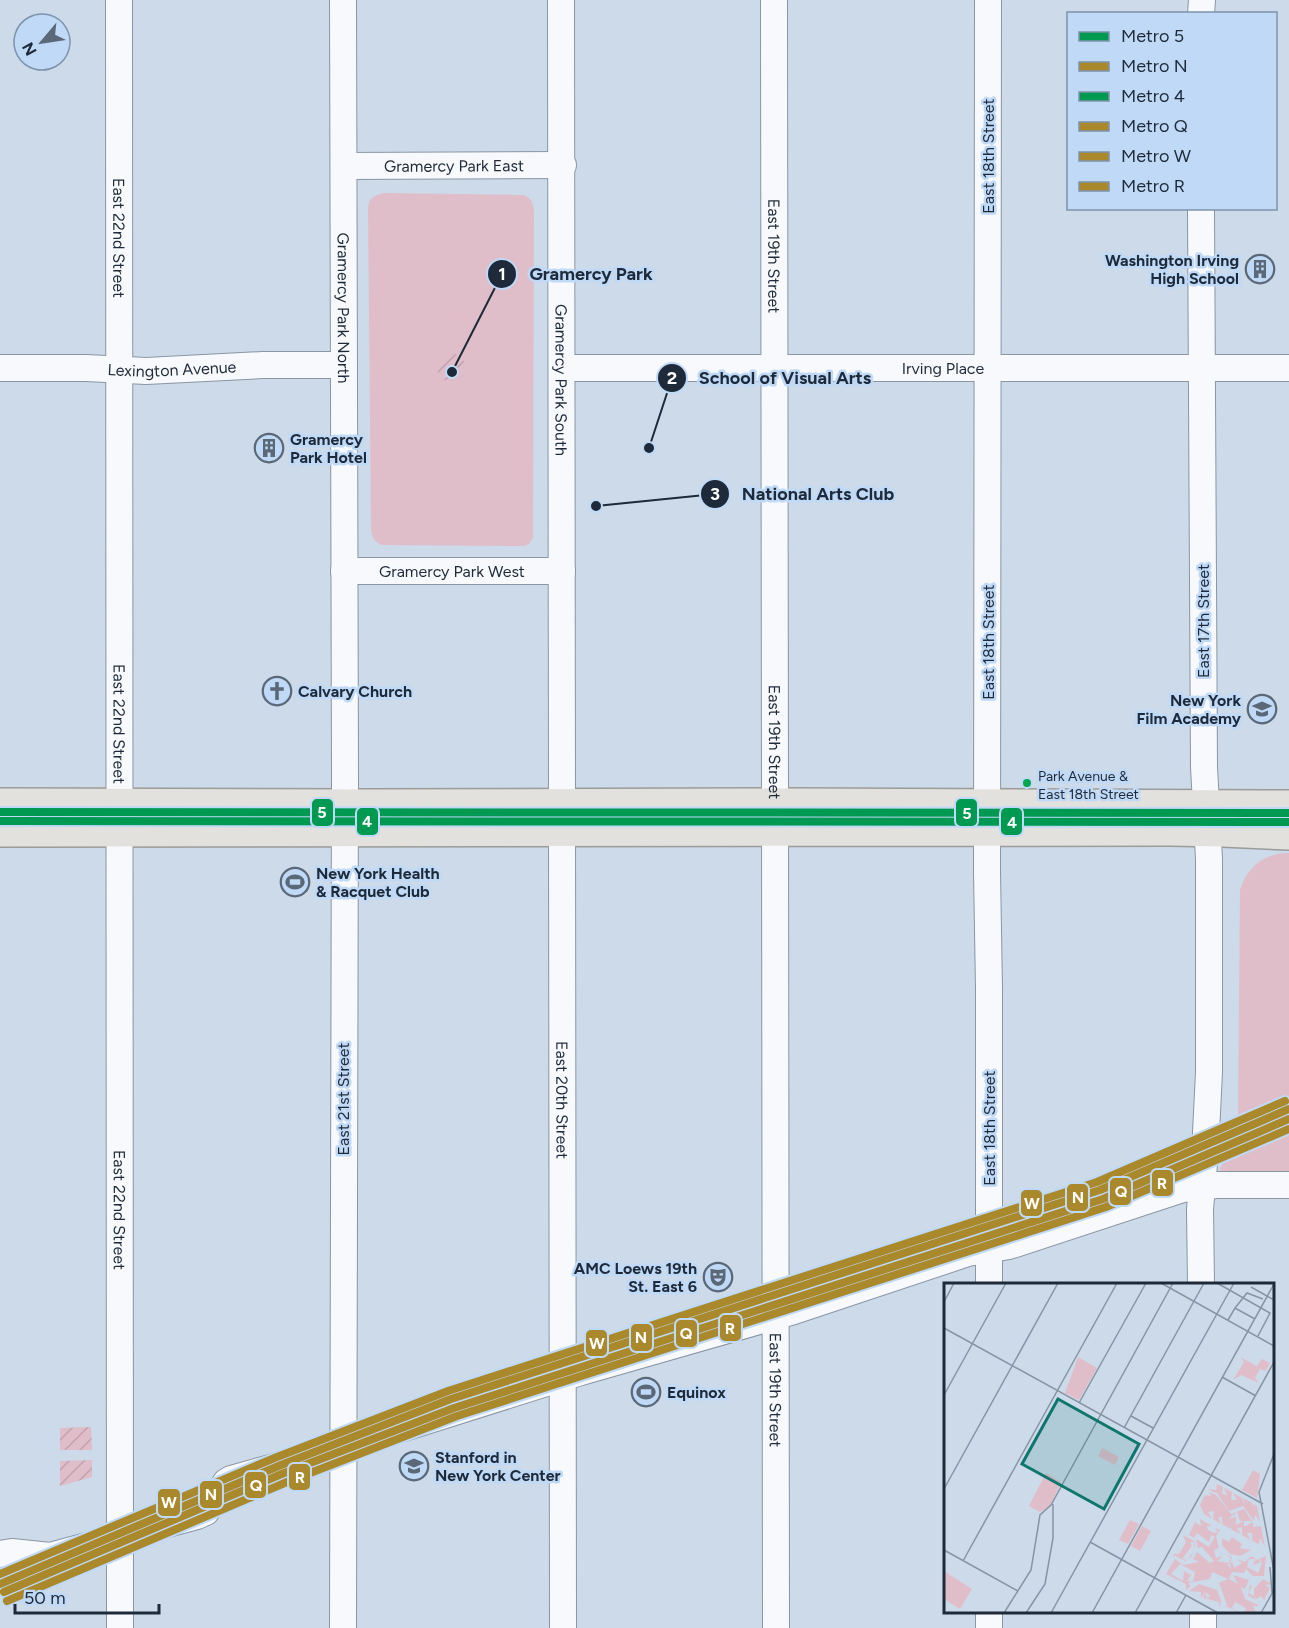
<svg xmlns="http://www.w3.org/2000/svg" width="1289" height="1628" font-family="Figtree,sans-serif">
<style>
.green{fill:#e0bec9}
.garden{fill:url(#garden-furrows)}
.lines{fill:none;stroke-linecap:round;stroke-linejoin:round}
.minor-casing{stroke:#8a96a3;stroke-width:28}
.major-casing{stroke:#9b9b98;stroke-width:36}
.minor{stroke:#f7f9fc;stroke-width:26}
.major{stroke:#e3e1dd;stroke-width:33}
.metro-1-casing{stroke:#bfd9f7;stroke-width:12}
.metro-2-casing{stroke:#bfd9f7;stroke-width:12}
.metro-3-casing{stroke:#bfd9f7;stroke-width:12}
.metro-4-casing{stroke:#bfd9f7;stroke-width:12}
.metro-5-casing{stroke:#bfd9f7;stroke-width:12}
.metro-6-casing{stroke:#bfd9f7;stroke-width:12}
.metro-1{stroke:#009952;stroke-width:8}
.metro-2{stroke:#aa892d;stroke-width:8}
.metro-3{stroke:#009952;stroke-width:8}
.metro-4{stroke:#aa892d;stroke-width:8}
.metro-5{stroke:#aa892d;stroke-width:8}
.metro-6{stroke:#aa892d;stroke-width:8}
.bus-dot{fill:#00a651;stroke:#bfd9f7;stroke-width:2}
.labels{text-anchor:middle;stroke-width:5;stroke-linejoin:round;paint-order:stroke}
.bus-label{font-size:14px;fill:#1e2a39;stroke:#bfd9f7;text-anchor:start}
.street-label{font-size:16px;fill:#1e2a39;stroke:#bfd9f7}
.poi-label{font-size:16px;font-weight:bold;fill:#1e2a39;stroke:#bfd9f7;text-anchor:start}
.inset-road{fill:none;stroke:#8694a3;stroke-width:1.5}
.view{fill:#0f766e;fill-opacity:0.15;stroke:#0f766e;stroke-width:3}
.inset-edge{fill:none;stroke:#1e2a39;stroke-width:3}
.leader{fill:none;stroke:#1e2a39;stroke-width:2}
.callout-dot{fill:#1e2a39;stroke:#bfd9f7;stroke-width:2}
.mark-label{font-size:18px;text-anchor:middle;font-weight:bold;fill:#fff}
.callout-label{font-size:18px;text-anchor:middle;font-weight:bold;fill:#1e2a39;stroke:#bfd9f7;stroke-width:5;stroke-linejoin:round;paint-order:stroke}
.line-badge{stroke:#bfd9f7;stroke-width:2}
.badge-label{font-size:16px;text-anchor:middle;font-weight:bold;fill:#fff}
</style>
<defs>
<pattern id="garden-furrows" width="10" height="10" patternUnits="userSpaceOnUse" patternTransform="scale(1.5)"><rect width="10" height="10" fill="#e0bec9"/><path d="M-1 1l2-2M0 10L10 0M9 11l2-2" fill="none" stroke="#c0a3ad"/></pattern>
</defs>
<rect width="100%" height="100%" fill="#ccdaea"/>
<g class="green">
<path d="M385,193L523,195C531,197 533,203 534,211L533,538L529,544L524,546L382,545C374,542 372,537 371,529L368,208C369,197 375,195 385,193Z"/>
<path d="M1289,853V1177L1222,1175L1220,1168C1230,1153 1236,1140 1238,1122L1240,890C1247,867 1264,853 1289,853Z"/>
</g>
<g class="garden">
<path d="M448,353C462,353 468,362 464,375C445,395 423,365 448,353Z"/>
<path d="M91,1427L92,1450H60V1428Z"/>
<path d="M92,1460V1477L60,1486V1461Z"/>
</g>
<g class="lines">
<g class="minor-casing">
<g id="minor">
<path id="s1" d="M119,0L120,1628"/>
<path id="s2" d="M343,0L345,779L343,1628"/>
<path id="s3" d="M561,0L563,1628"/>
<path id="s4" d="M774,0L776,1628"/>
<path d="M988,0L987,872L989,989V1284"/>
<path d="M1201,14L1202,0"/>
<path id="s5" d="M344,166L563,165"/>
<path id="s6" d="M0,368H86L146,371L263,365H344"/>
<path id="s7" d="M562,368H1289"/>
<path id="s8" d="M344,571H562"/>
<path d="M1201,1284L1200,1209L1205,1153L1209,1072V859L1204,767L1201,208"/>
<path d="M0,1554L12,1552L50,1556L197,1516L206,1512L226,1482L231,1479L328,1452L581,1372L794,1311L968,1253L1009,1246L1183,1189L1216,1185H1289"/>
<path d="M1203,1612V1628"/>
<path d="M989,1628V1612"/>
</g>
</g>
<g class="major-casing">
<g id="major">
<path d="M0,805L365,806L793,805L1289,807"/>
<path d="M0,830L1169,829L1223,830L1289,833"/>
</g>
</g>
<use href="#minor" class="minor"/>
<use href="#major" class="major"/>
<g class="metro-1-casing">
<path id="metro-1" d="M0,812L1289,813"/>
</g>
<g class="metro-2-casing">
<path id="metro-2" d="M0,1584L281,1465L451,1399L1100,1190L1289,1109"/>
</g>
<g class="metro-3-casing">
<path id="metro-3" d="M0,821L1289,822"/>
</g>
<g class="metro-4-casing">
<path id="metro-4" d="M4,1592L284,1473L454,1408L1103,1199L1289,1119"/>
</g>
<g class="metro-5-casing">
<path id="metro-5" d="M0,1574L277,1457L448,1391L1097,1182L1285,1101"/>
</g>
<g class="metro-6-casing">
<path id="metro-6" d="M7,1601L287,1482L457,1416L1106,1207L1289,1129"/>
</g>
<use href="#metro-1" class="metro-1"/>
<use href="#metro-2" class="metro-2"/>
<use href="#metro-3" class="metro-3"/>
<use href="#metro-4" class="metro-4"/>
<use href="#metro-5" class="metro-5"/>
<use href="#metro-6" class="metro-6"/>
</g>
<defs>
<g id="building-ring" transform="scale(1.5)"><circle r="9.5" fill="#bfd9f7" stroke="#5b6877" stroke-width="1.5"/><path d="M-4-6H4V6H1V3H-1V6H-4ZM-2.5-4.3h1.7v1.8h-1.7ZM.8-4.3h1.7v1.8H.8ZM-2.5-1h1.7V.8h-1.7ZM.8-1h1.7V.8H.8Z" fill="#5b6877"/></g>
<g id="church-ring" transform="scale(1.5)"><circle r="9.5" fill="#bfd9f7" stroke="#5b6877" stroke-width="1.5"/><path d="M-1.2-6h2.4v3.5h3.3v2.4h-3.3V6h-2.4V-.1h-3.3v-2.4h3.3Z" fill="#5b6877"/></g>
<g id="university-ring" transform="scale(1.5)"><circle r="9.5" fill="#bfd9f7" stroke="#5b6877" stroke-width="1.5"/><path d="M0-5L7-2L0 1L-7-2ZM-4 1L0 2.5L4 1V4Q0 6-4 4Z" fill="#5b6877"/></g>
<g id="stadium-ring" transform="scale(1.5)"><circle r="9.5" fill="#bfd9f7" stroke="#5b6877" stroke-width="1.5"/><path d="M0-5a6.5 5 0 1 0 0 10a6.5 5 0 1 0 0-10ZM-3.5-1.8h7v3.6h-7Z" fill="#5b6877"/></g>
<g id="theatre-ring" transform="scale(1.5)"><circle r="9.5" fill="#bfd9f7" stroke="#5b6877" stroke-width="1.5"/><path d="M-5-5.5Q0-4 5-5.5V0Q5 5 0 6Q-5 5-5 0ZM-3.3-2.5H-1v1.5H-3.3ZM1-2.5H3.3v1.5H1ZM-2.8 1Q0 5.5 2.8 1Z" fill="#5b6877"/></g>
</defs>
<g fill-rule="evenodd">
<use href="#building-ring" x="1260" y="269"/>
<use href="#building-ring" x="269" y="448"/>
<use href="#church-ring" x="277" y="691"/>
<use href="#university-ring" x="1262" y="709"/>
<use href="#stadium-ring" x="295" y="882"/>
<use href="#theatre-ring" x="718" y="1277"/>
<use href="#stadium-ring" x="646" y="1392"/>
<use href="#university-ring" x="414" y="1466"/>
</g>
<circle class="bus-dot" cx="1027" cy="783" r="5"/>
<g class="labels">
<g class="bus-label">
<text x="1038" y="781">Park Avenue &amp;<tspan x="1038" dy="18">East 18th Street</tspan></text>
</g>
<g class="street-label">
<text transform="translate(988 156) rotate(-90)" y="6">East 18th Street</text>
<text dy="6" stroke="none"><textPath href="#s5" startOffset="110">Gramercy Park East</textPath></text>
<text dy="6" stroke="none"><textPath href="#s1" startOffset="238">East 22nd Street</textPath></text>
<text dy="6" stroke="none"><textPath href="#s4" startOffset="256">East 19th Street</textPath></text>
<text dy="6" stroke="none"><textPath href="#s2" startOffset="308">Gramercy Park North</textPath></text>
<text dy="6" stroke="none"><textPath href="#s6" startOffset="172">Lexington Avenue</textPath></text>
<text dy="6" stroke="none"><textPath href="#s7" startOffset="381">Irving Place</textPath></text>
<text dy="6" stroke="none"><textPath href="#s3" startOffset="380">Gramercy Park South</textPath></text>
<text dy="6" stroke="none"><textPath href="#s8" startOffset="108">Gramercy Park West</textPath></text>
<text transform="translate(1203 621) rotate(-90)" y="6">East 17th Street</text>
<text transform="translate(988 642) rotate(-90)" y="6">East 18th Street</text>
<text dy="6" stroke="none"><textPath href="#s1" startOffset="724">East 22nd Street</textPath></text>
<text dy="6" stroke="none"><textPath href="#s4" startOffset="742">East 19th Street</textPath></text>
<text transform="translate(343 1099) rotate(-90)" y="6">East 21st Street</text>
<text dy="6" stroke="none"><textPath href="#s3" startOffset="1100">East 20th Street</textPath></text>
<text transform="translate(989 1128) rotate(-90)" y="6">East 18th Street</text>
<text dy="6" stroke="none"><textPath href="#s1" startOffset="1210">East 22nd Street</textPath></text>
<text dy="6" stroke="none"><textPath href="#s4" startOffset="1390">East 19th Street</textPath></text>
</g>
<g class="poi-label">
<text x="1239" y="266" text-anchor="end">Washington Irving<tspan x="1239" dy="18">High School</tspan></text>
<text x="290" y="445">Gramercy<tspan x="290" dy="18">Park Hotel</tspan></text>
<text x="298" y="697">Calvary Church</text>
<text x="1241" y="706" text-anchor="end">New York<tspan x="1241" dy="18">Film Academy</tspan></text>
<text x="316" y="879">New York Health<tspan x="316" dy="18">&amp; Racquet Club</tspan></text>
<text x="697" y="1274" text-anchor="end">AMC Loews 19th<tspan x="697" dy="18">St. East 6</tspan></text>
<text x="667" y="1398">Equinox</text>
<text x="435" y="1463">Stanford in<tspan x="435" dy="18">New York Center</tspan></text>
</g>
</g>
<g transform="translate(944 1283)">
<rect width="330" height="330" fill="#ccdaea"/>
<path d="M134,74L153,85L135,117L121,110ZM296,74L313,83L318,76L326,80L322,88L316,86L311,95L315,100L297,92L289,97L300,79ZM158,165L175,174L171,182L154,173ZM309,187L316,191L313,215L298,207ZM102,190L117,199L106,223L96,229L85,223ZM273,201L279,204L278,211L283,212L280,205L288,209L287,217H293L289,210L298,215L301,224L299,215L308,220L311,229L309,221L313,223L316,238L311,232L310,238L299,223L285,228L273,210L269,209L264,206L272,207ZM265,209L272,212L287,231L300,226L308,238H296L293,229L284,236L292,234V242L300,238V244L309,239V244L317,243L321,264L316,255L315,261L308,258V250H303L306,257L298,252V244L293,245L297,251L288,247L285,238L287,246L278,241V234H274L277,241L269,236L270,228L264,229L268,236L260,231L256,222L261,212L267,213ZM256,236L268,243H263L264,247L270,250L274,249L271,245L276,247L272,253L275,265L270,267L272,275L278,273L276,266L278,274L273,278L284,280L287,275L281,271L288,274L285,281H283L287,286L286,281L288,278L290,285L298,280L292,276L301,279L307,273L312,276L310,280L313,276L317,279L309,282L311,276H305L303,284L314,290L318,280L315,276L322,273L320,293H309L302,286L300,290L288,289L285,296L294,301L289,292L305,297L301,306L297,304L301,316L316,323H309L312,330H300L302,325L291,319L288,325L296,330L282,323L277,326L283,322L275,300L284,296L268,289L266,296L244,300L247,303L242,307V301L222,291L231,276L239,282L255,279L249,276L253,269L266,280L270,278L258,264L254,265L252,256L265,264L271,254L267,252L265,259L253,250L250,255L245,252L251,239L257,243ZM236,281L251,289L249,299L243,298L247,292L240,288L239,298L227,291ZM186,237L195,241L184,261L175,257ZM198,243L207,248L196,268L187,263ZM278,248V255L285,259L288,254L298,261L296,265L307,267L296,273L286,271L278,262ZM239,252L250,258L251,261L250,267V259H246L248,263L238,276L243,277L250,268L247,274L241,278L239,277L228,271H235L242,259ZM0,288L28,306L16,326L0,316ZM319,296L328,301L321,302L326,305L320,317L317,313L311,317L312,313L310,316L305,313L304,312L305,305L306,302L308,303L304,310L310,313V306ZM255,301L273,307L277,318L275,325V319L259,315L261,310L264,316L266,312L262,310L261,309L257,315V309L245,308Z" fill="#e0bec9" fill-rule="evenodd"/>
<path class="inset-road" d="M217,0L330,63M273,0L326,30L314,53M307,4L330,17M0,19L10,0M291,25L303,10L319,16M284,37L291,25L311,36M0,45L319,221M278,94L312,113M0,112L62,0M135,120L202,0M187,133L209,145M180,145L260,0M330,171L315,209L330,288M0,206L114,0M146,259L274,330M0,267L74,308M19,278L173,0M326,284L328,310M60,330L87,287L96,232L107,222L229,0M82,330L101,301L109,255V221M107,330L290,0M148,330L330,1M191,330L330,79M232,330L242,312M317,330L330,307"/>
<path class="view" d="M114,116L195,161L160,226L78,181Z"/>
<rect width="330" height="330" class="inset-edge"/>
</g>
<path class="leader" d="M452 372L502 274M649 448L672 378M596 506L715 494"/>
<g class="callout-dot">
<circle cx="452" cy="372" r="6"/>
<circle cx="649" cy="448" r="6"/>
<circle cx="596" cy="506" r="6"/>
<circle cx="502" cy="274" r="15"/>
<circle cx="672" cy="378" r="15"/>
<circle cx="715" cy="494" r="15"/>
</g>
<g class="mark-label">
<text x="502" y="280">1</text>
<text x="672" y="384">2</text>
<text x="715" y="500">3</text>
</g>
<g class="callout-label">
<text x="591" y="280">Gramercy Park</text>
<text x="785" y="384">School of Visual Arts</text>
<text x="818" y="500">National Arts Club</text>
</g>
<g class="line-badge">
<rect x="311" y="798" width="23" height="29" rx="6" fill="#009952"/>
<rect x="955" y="798" width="23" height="29" rx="6" fill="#009952"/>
<rect x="356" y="807" width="23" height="29" rx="6" fill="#009952"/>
<rect x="1000" y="807" width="23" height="29" rx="6" fill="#009952"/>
<rect x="1151" y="1169" width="23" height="28" rx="6" fill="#aa892d"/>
<rect x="1109" y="1177" width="23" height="29" rx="6" fill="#aa892d"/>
<rect x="1066" y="1183" width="23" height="29" rx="6" fill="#aa892d"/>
<rect x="1020" y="1189" width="23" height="28" rx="6" fill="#aa892d"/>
<rect x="719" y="1314" width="23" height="28" rx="6" fill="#aa892d"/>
<rect x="675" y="1319" width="23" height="29" rx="6" fill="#aa892d"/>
<rect x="630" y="1323" width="23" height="29" rx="6" fill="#aa892d"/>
<rect x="585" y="1329" width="23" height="28" rx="6" fill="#aa892d"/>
<rect x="288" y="1463" width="23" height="28" rx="6" fill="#aa892d"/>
<rect x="244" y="1471" width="23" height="28" rx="6" fill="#aa892d"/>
<rect x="199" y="1480" width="24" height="29" rx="6" fill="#aa892d"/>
<rect x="157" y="1488" width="24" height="29" rx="6" fill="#aa892d"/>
</g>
<g class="badge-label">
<text x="322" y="818">5</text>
<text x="967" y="819">5</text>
<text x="367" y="827">4</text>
<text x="1012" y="828">4</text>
<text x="1162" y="1189">R</text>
<text x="1121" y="1197">Q</text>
<text x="1078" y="1203">N</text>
<text x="1032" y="1209">W</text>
<text x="730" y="1334">R</text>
<text x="686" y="1339">Q</text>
<text x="641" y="1343">N</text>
<text x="597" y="1349">W</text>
<text x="300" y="1483">R</text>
<text x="256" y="1491">Q</text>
<text x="211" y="1500">N</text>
<text x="169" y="1508">W</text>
</g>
<rect x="1067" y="12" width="210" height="198" fill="#bfd9f7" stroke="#7f93ab" stroke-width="1.5"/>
<rect x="1079" y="32" width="30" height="9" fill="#009952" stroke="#7f93ab" stroke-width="1.5"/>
<text x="1121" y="42" font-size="18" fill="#1e2a39">Metro 5</text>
<rect x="1079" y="62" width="30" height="9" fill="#aa892d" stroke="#7f93ab" stroke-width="1.5"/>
<text x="1121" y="72" font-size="18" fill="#1e2a39">Metro N</text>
<rect x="1079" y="92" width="30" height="9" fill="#009952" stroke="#7f93ab" stroke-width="1.5"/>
<text x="1121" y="102" font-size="18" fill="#1e2a39">Metro 4</text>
<rect x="1079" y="122" width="30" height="9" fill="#aa892d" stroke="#7f93ab" stroke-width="1.5"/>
<text x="1121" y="132" font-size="18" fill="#1e2a39">Metro Q</text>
<rect x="1079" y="152" width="30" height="9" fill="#aa892d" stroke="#7f93ab" stroke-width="1.5"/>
<text x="1121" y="162" font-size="18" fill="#1e2a39">Metro W</text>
<rect x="1079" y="182" width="30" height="9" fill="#aa892d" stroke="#7f93ab" stroke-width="1.5"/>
<text x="1121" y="192" font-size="18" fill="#1e2a39">Metro R</text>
<g transform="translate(42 42) rotate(241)"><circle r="28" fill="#bfd9f7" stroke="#7f93ab" stroke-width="1.5"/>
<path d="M0-4.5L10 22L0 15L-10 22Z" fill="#5b6877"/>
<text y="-9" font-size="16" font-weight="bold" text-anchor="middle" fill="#1e2a39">N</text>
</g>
<path d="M15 1604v9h144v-9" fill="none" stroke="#1e2a39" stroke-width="3"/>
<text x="24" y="1604" font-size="18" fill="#1e2a39" stroke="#bfd9f7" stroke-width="4.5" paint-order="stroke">50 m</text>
</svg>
